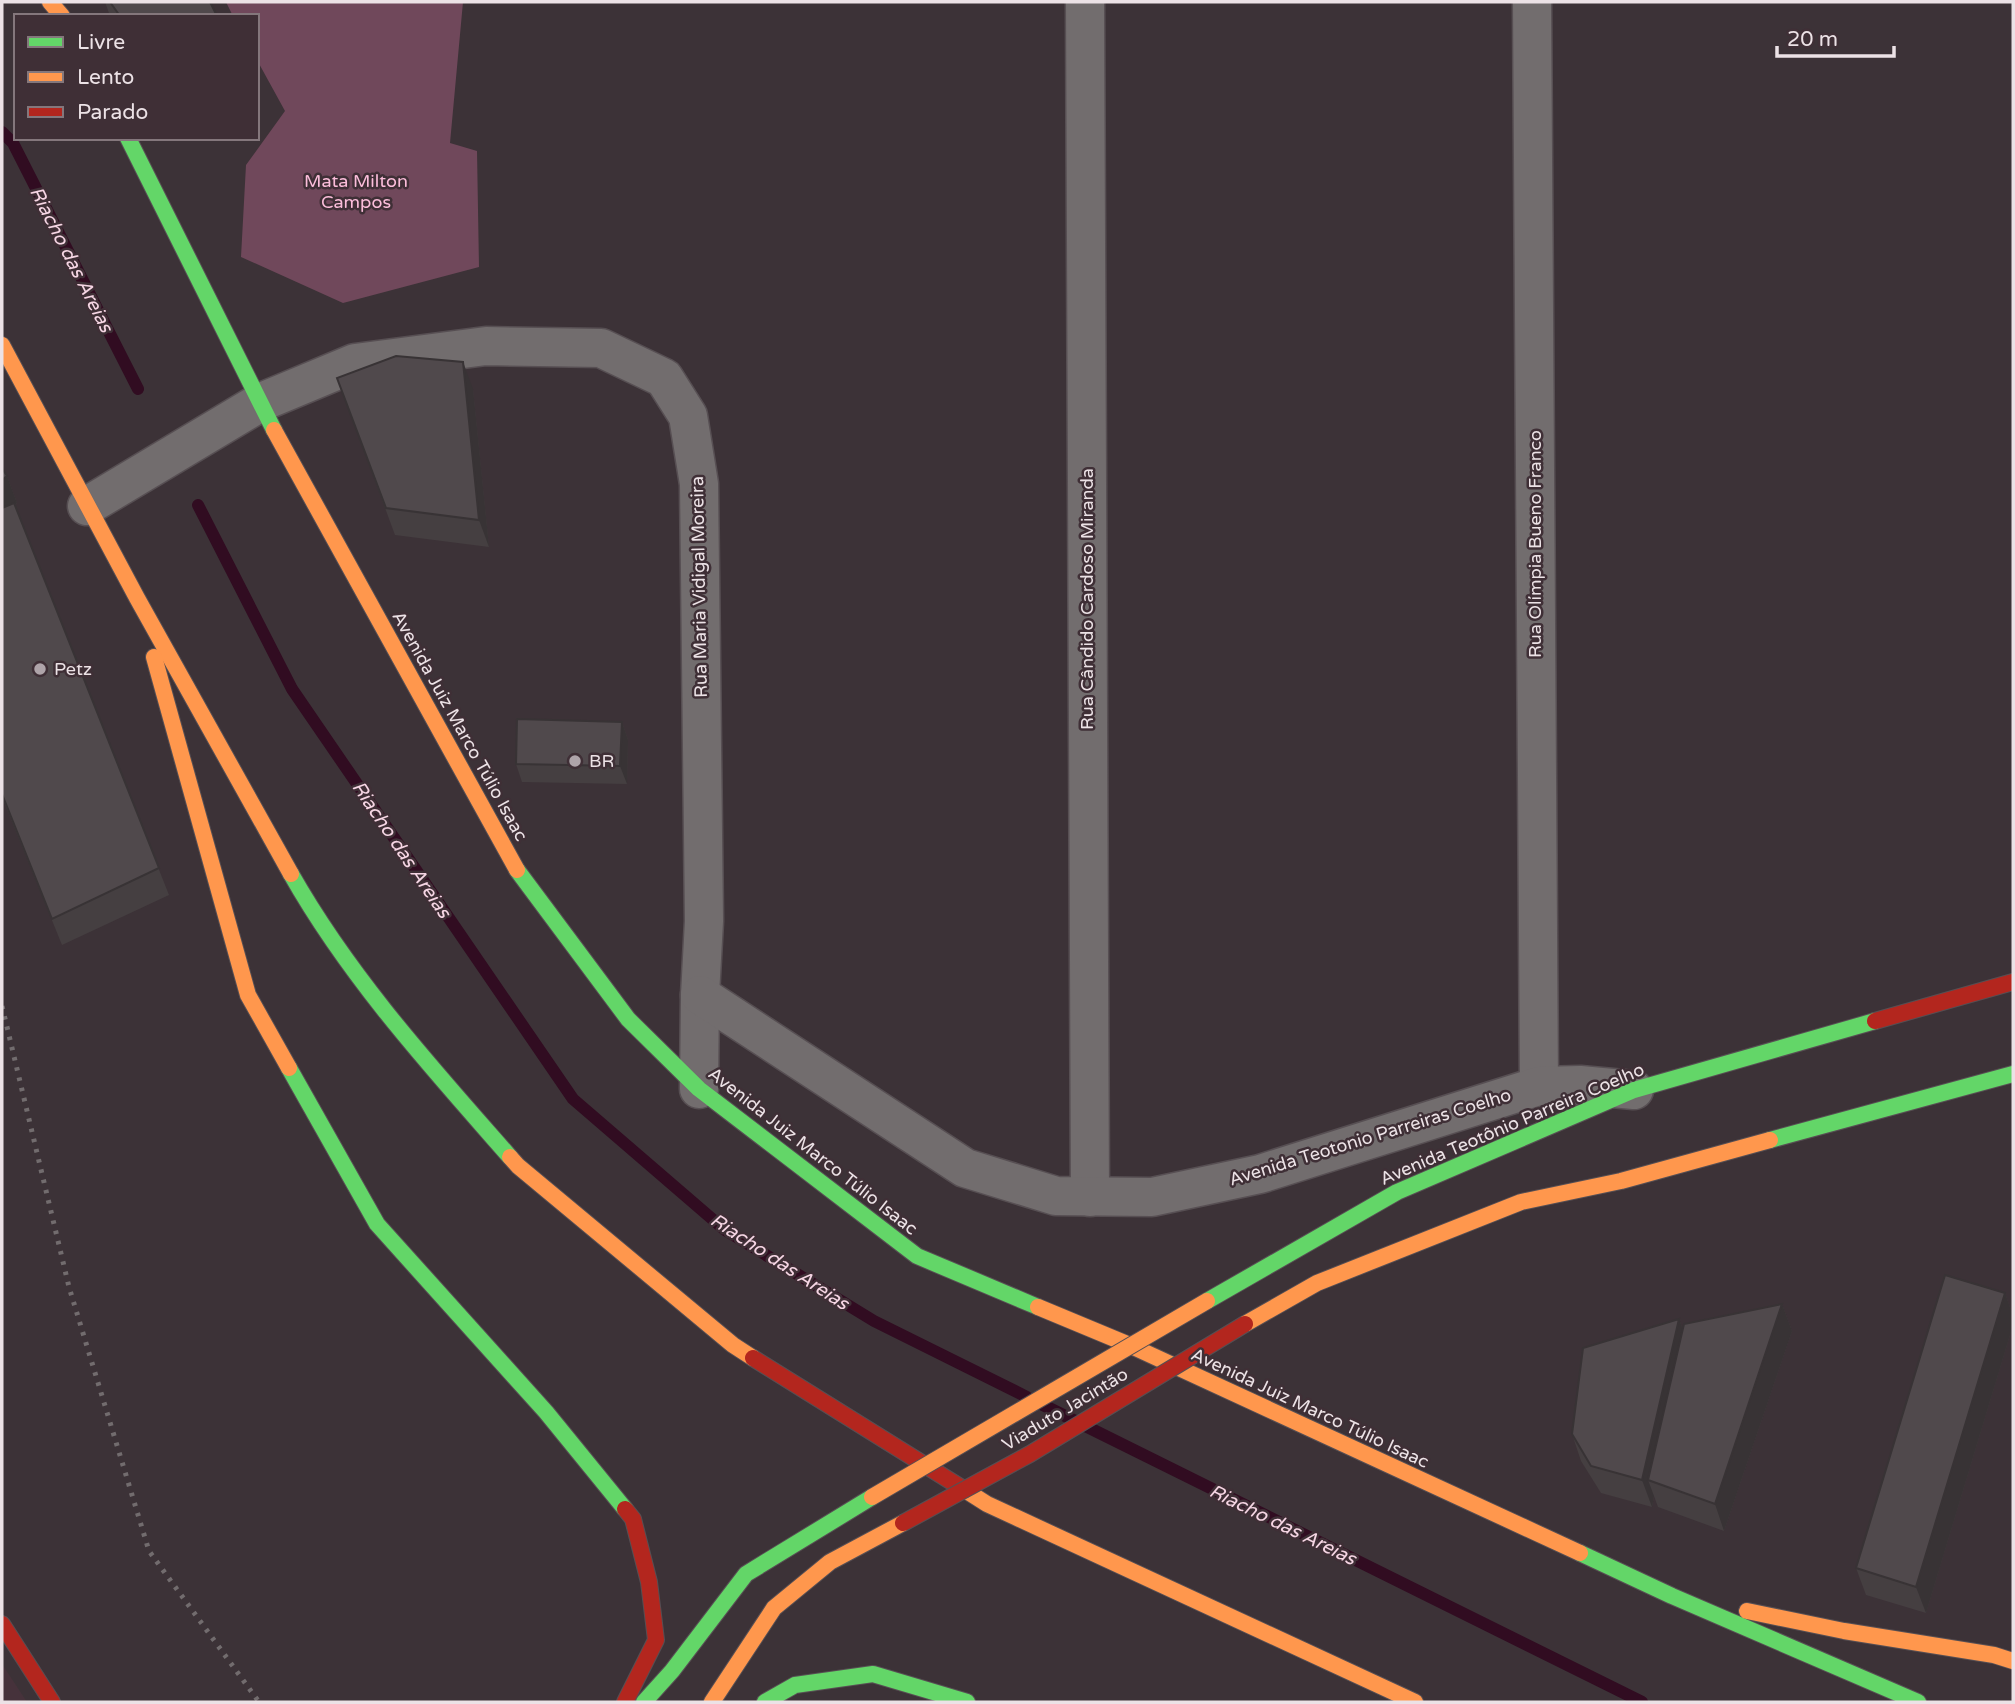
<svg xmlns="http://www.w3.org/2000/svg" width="2015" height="1704" font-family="'Varela Round',sans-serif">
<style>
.built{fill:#46323b}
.green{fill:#70485b}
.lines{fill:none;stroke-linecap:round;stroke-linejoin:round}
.stream{stroke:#310c21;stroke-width:12}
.street-casing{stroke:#574f53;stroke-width:41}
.fast-casing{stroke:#574f53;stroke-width:18}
.slow-casing{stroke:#574f53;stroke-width:18}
.jam-casing{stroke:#574f53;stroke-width:18}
.street{stroke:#726d6e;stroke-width:38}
.fast{stroke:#63d668;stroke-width:16}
.slow{stroke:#ff974d;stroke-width:16}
.jam{stroke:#b3261e;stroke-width:16}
.rail{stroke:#726c6e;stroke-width:5;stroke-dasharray:3.5 7;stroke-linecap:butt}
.slow-bridge-casing{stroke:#574f53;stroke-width:18;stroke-linecap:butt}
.jam-bridge-casing{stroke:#574f53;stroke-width:18;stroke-linecap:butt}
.slow-bridge{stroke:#ff974d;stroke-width:16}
.jam-bridge{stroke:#b3261e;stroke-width:16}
.wall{fill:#453f41}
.shaded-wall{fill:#383335}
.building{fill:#50494c;stroke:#383335;stroke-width:2}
.poi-dot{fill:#aea4a9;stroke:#3f2f36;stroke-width:2.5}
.labels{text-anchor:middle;stroke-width:5;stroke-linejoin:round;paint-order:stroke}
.park-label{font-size:18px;fill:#fbbdda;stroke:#3f2f36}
.street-label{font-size:18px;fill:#ece2e6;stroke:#3f2f36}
.poi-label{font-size:18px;fill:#ece2e6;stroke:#3f2f36;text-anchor:start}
.water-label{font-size:19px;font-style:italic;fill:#f6d6e4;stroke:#3f2f36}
</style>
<rect width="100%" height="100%" fill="#3c3237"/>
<path class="built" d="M2,1664L27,1702H2Z"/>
<path class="green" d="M226,2H463L450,143L477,151L479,267L343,303L241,257L246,165L285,111L257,60V16H233Z"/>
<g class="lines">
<g class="stream">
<path d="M2,132L13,143L138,389"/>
<path d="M198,505L292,689L573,1099L725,1230L874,1321L1027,1397"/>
<path d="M1043,1405L1642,1702"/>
</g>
<g class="street-casing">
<g id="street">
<path d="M1085,2L1090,1197"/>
<path d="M1532,2L1539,1086"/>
<path d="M87,506L259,403L355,363L486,346L601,348L664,378L688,416L699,484L704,921L700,995L699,1089"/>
<path d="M700,995L965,1168L1056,1196L1152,1197L1260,1174L1539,1086L1580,1085L1634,1090"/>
</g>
</g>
<g class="fast-casing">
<g id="fast">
<path d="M128,138L274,430"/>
<path d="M517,870L628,1019L699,1089L917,1256L1038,1307"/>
<path d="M291,874C350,978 431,1067 510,1157"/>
<path d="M289,1068L377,1224L546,1412L625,1509"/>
<path d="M1770,1140L2013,1074"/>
<path d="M1207,1301L1397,1192L1634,1090L1875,1021"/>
<path d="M1580,1553L1672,1596L1918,1702"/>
<path d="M644,1702L672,1671L746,1574L872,1497"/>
<path d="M765,1702L795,1685L873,1674L967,1702"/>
</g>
</g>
<g class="slow-casing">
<g id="slow">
<path d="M50,2L62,16"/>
<path d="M2,345L137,598L291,874"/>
<path d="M274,430L517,870"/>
<path d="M154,657L248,995L289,1068"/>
<path d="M510,1157L518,1166L733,1345L753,1358"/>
<path d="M1038,1307L1127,1344L1580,1553"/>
<path d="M1245,1324L1317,1283L1521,1202L1621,1181L1770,1140"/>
<path d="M965,1490L987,1504L1415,1702"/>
<path d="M1747,1611L1844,1631L1994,1655L2013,1661"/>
<path d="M712,1702L774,1608L830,1562L903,1523"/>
</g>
</g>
<g class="jam-casing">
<g id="jam">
<path d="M1875,1021L2013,982"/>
<path d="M753,1358L965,1490"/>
<path d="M2,1624L52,1702"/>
<path d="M625,1702L656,1640L649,1582L633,1519L625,1509"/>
</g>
</g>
<use href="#street" class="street"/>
<use href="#fast" class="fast"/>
<use href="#slow" class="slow"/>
<use href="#jam" class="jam"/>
<path class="rail" d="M2,1006L69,1287L149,1551L259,1702"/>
<g class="slow-bridge-casing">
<path id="slow-bridge" d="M872,1497L1207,1301"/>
</g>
<g class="jam-bridge-casing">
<path id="jam-bridge" d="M903,1523L1030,1454L1245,1324"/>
</g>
<use href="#slow-bridge" class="slow-bridge"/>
<use href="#jam-bridge" class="jam-bridge"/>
</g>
<g class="wall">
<path d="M105,2H210L217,16H110Z"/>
<path d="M337,378L473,389L489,547L395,535Z"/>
<path d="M2,468L7,476L17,503L15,505L169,895L62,945L2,797Z"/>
<path d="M622,722L628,740L627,784L522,782L516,764Z"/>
<path d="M2005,1293L2013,1316V1325L1926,1613L1866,1595L1856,1568Z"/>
<path d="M1782,1304L1792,1331L1724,1531L1658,1507L1654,1496L1652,1507L1601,1493L1581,1461L1572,1434L1679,1319L1683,1330Z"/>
</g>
<g class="shaded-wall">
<path d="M463,362L473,389L489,547L479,520Z"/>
<path d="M7,476L17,503L2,513V480Z"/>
<path d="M622,722L628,740L627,784L620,766Z"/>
<path d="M2005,1293L2013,1316V1325L1926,1613L1916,1587Z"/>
<path d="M1782,1304L1792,1331L1724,1531L1715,1504Z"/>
<path d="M1679,1319L1689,1346L1648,1480L1654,1496L1652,1507L1642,1480Z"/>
</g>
<g class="building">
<path d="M110,2H210L217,16H120Z"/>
<path d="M396,356L463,362L479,520L386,508L337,378Z"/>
<path d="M2,468L7,476L2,480Z"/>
<path d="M14,503L159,868L52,919L2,794V508Z"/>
<path d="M517,719L622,722L620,766L516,764Z"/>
<path d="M1945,1275L2005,1293L1916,1587L1856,1568Z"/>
<path d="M1782,1304L1715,1504L1648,1480L1684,1324Z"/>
<path d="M1679,1319L1642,1480L1591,1466L1572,1434L1583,1348Z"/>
</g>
<g class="poi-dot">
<circle cx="40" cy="669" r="7"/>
<circle cx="575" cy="761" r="7"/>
</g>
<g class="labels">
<g class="park-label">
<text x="356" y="187">Mata Milton<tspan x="356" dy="21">Campos</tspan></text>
</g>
<g class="street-label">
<text transform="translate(1535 544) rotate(-90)" y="6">Rua Olímpia Bueno Franco</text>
<text transform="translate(699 587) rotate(-91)" y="6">Rua Maria Vidigal Moreira</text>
<text transform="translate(1087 599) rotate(-90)" y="6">Rua Cândido Cardoso Miranda</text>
<text transform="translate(460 726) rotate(61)" y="6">Avenida Juiz Marco Túlio Isaac</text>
<text transform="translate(1512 1124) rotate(-23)" y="6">Avenida Teotônio Parreira Coelho</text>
<text transform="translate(1370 1137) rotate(-17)" y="6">Avenida Teotonio Parreiras Coelho</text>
<text transform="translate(813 1151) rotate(38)" y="6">Avenida Juiz Marco Túlio Isaac</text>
<text transform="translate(1310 1408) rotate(25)" y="6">Avenida Juiz Marco Túlio Isaac</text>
<text transform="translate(1065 1409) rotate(-31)" y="6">Viaduto Jacintão</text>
</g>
<g class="poi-label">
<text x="54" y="675">Petz</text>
<text x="589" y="767">BR</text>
</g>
<g class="water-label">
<text transform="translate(72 259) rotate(63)" y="7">Riacho das Areias</text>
<text transform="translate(402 849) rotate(56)" y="7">Riacho das Areias</text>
<text transform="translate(780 1261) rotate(33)" y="7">Riacho das Areias</text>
<text transform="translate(1283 1524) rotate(26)" y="7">Riacho das Areias</text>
</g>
</g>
<rect width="2015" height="1704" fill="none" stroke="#ece2e6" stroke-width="7"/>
<rect x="14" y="14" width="245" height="126" fill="#3f2f36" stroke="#84777c" stroke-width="2"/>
<rect x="28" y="37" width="35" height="10" fill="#63d668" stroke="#84777c" stroke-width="2"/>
<text x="77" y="49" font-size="21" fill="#ece2e6">Livre</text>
<rect x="28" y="72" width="35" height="10" fill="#ff974d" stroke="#84777c" stroke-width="2"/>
<text x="77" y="84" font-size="21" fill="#ece2e6">Lento</text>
<rect x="28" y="107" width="35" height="10" fill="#b3261e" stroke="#84777c" stroke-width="2"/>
<text x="77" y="119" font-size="21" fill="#ece2e6">Parado</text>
<path d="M1777 46v10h117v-10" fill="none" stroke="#ece2e6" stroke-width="3.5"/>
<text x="1787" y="46" font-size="21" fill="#ece2e6" stroke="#3f2f36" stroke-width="5" paint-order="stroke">20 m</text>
</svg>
